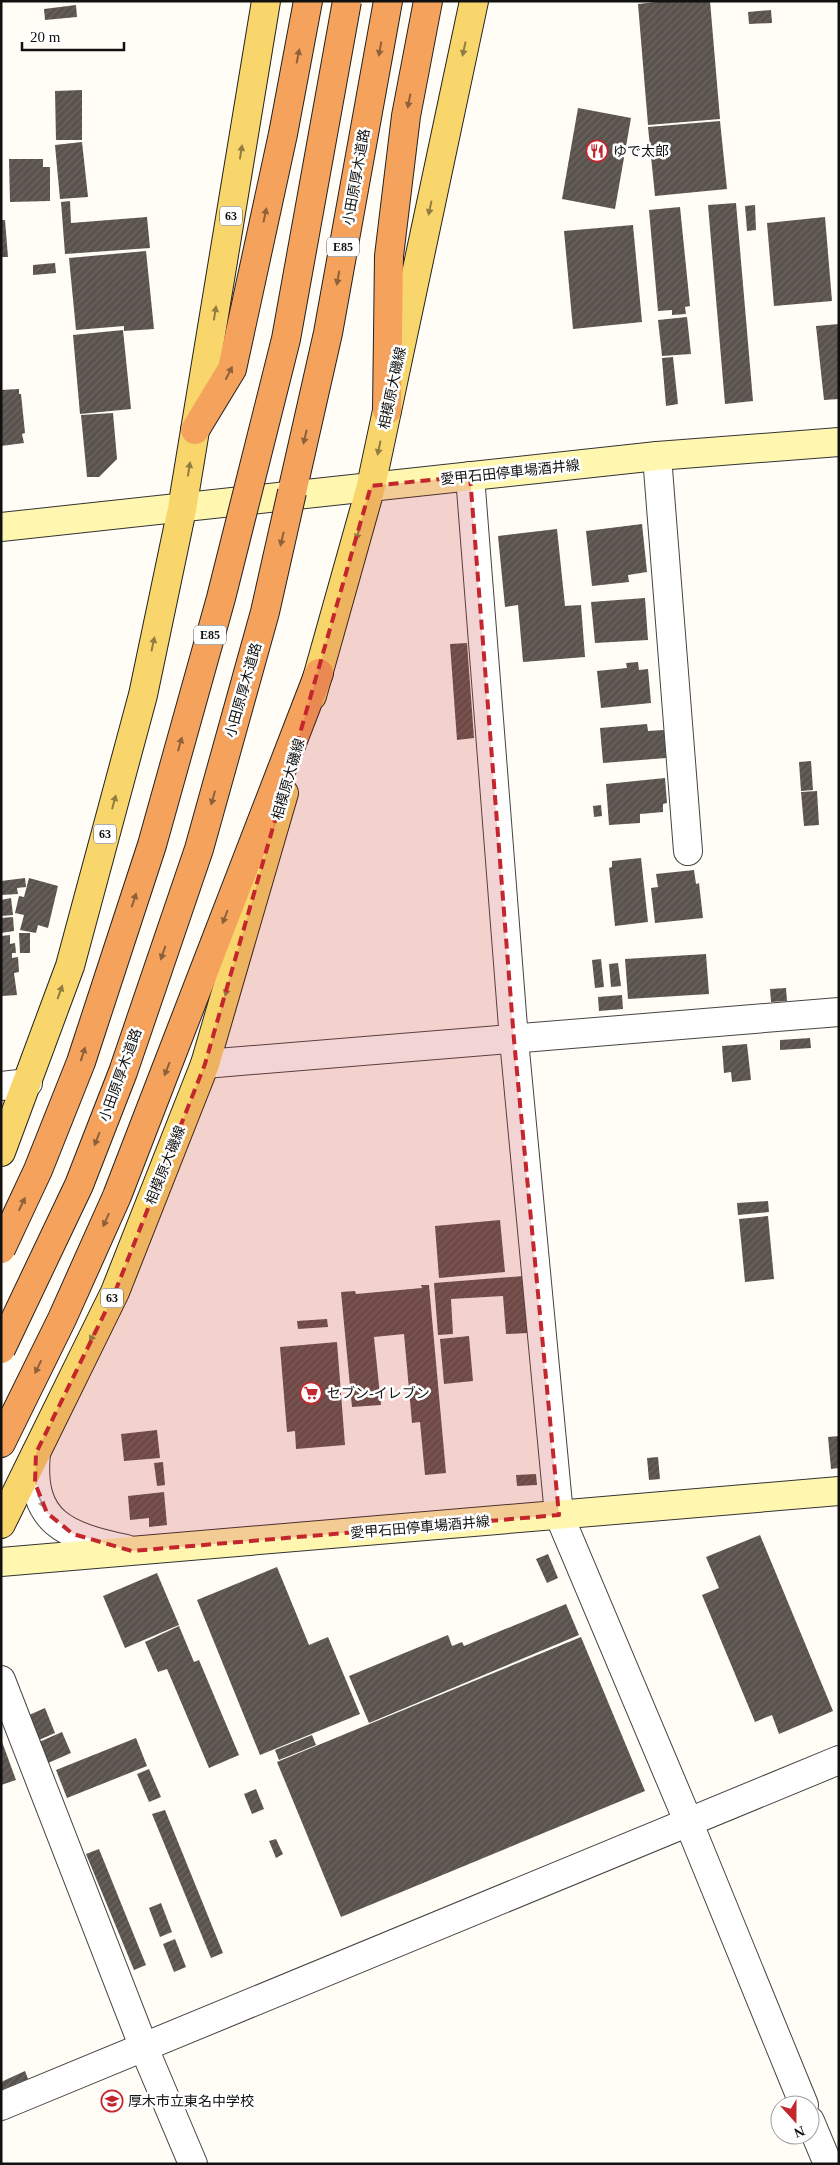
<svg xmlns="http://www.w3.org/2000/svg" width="840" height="2165" font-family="'Times New Roman','Noto Sans JP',serif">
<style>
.building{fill:url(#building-hatch)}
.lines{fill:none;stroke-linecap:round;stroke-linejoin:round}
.street-casing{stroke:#444;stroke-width:30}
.secondary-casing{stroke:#333;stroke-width:30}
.primary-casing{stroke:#222;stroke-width:30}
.highway-casing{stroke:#222;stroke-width:30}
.street{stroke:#fff;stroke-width:28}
.secondary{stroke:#fff6b0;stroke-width:28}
.primary{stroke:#f9d66b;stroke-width:28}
.highway{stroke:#f5a25d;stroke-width:28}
.highway-bridge-casing{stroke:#222;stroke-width:30;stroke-linecap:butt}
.highway-bridge{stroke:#f5a25d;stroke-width:28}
.oneway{fill:#8e613b}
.oneway2{fill:#917d42}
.oneway3{fill:#a0a0a0}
.marked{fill:#c4262e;fill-opacity:0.2;stroke:#c4262e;stroke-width:4;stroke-dasharray:10 6;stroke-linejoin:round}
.labels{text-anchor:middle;stroke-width:5;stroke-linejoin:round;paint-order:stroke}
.shield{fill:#fff;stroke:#585858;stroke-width:1}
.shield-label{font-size:12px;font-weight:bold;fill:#111}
.poi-label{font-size:14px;fill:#111;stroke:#fff;text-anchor:start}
.street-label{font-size:14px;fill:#111;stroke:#fff}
</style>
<defs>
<pattern id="building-hatch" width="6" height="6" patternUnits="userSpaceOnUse" patternTransform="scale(1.25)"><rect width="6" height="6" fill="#5a524d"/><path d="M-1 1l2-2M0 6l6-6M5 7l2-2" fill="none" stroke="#6d6662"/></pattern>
</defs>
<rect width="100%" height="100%" fill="#fffdf5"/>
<g class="building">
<path d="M665,1H710L720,119L648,125L638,4Z"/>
<path d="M76,5L77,17L45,20L44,9Z"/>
<path d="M771,10L772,23L749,24L748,12Z"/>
<path d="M82,90V140H56L55,91Z"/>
<path d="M578,108L631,118L615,209L562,199Z"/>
<path d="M720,121L727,189L655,196L648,127Z"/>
<path d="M82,142L88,197L60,199L55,145Z"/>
<path d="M9,159H43V167H50V201L10,202Z"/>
<path d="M70,201L71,223L147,217L150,248L65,254L61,202Z"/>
<path d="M736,203L753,401L725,404L708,205Z"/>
<path d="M755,205L756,230L747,231L745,206Z"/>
<path d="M680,207L690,306L685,307L686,314L672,315V310L658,311L649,210Z"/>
<path d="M825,217L832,301L774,306L767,223Z"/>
<path d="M1,220H5L8,257H1Z"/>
<path d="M633,225L642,322L573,329L564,231Z"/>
<path d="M146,251L154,329L124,331V326L76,330L69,258Z"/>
<path d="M55,263L56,273L33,275V265Z"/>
<path d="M687,317L691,354L662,356L658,320Z"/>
<path d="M839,324V399L824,400L816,326Z"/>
<path d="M123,330L131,409L80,414L73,335Z"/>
<path d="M673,357L678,404L666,406L662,358Z"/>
<path d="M19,389V394H21L25,433L22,434L24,443L1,446V390Z"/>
<path d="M113,413L117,459L99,477H87L81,415Z"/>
<path d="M642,524L647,572L628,575L629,582L592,586L586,531Z"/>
<path d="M557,529L565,606L581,605L585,657L523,662L518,605L505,607L498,536Z"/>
<path d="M645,598L648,640L595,643L591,602Z"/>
<path d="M467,643L474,738L457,740L450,644Z"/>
<path d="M638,662L639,670L648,669L651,703L601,708L597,671L627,668L626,663Z"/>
<path d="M647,724L648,731L664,730L666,758L603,763L600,728Z"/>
<path d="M811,761L813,790L801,791L799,762Z"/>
<path d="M665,778L667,803L663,804V812L640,814V823L609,825L606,784Z"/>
<path d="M817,791L819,825L804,826L801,792Z"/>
<path d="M601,805L602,816L594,817L593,806Z"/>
<path d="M641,858L648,922L615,926L609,868L612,867V861Z"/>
<path d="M694,870L696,884L699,883L703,918L655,923L651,888L658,887L656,874Z"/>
<path d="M25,878L26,887L17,888L18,894L1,895V881Z"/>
<path d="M29,878L58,886L48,928L38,925L36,933L20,930L24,915L15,913L19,896L24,897Z"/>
<path d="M11,898L13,915L1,916V900Z"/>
<path d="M13,917L14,931L1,933V918Z"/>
<path d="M19,933H30V953H20Z"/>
<path d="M10,935V944L15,943L16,953H12V958L18,957L19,972L14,973L17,995L2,996L1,936Z"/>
<path d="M706,954L709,994L628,999L625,959Z"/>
<path d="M601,959L604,987L595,988L592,960Z"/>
<path d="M618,963L621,986L611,987L609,964Z"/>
<path d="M786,988L787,1001L771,1002L770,989Z"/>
<path d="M622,995L623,1009L599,1011L598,997Z"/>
<path d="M810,1038L811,1048L780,1050V1040Z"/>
<path d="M747,1044L751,1080L732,1082L731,1072L724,1073L722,1046Z"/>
<path d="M768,1201L769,1212L738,1215L737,1203Z"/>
<path d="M768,1216L774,1279L745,1282L739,1219Z"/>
<path d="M500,1220L505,1272L439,1278L435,1226Z"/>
<path d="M524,1276L528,1333L506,1334L503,1296L451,1299L453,1334L438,1335L434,1283Z"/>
<path d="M421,1285H429L446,1473L425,1475L420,1422L412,1423L404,1334L374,1337L381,1405L352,1407L341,1292L355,1291L356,1294L422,1288Z"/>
<path d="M327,1319L328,1327L298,1329L297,1321Z"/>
<path d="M469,1336L473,1381L444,1384L440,1339Z"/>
<path d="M337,1342L345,1445L296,1449L295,1431L287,1432L280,1347Z"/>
<path d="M157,1430L160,1458L124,1461L121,1434Z"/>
<path d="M839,1436V1468L831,1469L828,1437Z"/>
<path d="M658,1457L660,1479L649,1480L647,1458Z"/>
<path d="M163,1462L165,1485L157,1486L154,1463Z"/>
<path d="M536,1474L537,1485L517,1486L516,1475Z"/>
<path d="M164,1492L167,1525L149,1527V1518L130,1520L128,1496Z"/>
<path d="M760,1535L833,1711L779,1734L772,1715L755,1722L702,1595L719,1588L706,1557Z"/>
<path d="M548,1554L558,1578L547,1583L536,1559Z"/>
<path d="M277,1567L309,1645L328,1637L360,1714L260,1755L197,1600Z"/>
<path d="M157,1573L179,1625L125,1648L103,1596Z"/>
<path d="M566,1604L579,1635L369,1723L349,1676L448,1635L452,1646L462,1642L464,1646Z"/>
<path d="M179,1626L194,1662L199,1660L239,1755L209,1768L167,1669L158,1672L145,1642Z"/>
<path d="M581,1637L645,1791L341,1917L277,1762Z"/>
<path d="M45,1708L55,1733L39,1740L29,1715Z"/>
<path d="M62,1732L71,1753L48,1763L39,1742Z"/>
<path d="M312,1735L316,1745L279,1760L275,1750Z"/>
<path d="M136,1738L147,1766L67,1798L56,1770Z"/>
<path d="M1,1739L16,1780L1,1785Z"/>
<path d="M149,1769L161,1797L149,1802L137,1774Z"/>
<path d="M256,1789L264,1809L252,1814L244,1794Z"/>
<path d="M165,1810L223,1953L211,1958L152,1814Z"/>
<path d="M276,1839L283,1854L276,1858L269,1841Z"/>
<path d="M99,1849L146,1965L134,1970L86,1854Z"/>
<path d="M161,1903L172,1932L160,1937L149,1908Z"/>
<path d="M175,1939L186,1967L174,1972L163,1944Z"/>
<path d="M25,2071L28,2079L1,2090V2082Z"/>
</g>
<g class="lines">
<g class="street-casing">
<g id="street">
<path d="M657,456L688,851"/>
<path d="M470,476L514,1040L559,1515L688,1821L804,2105"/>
<path d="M205,1064L839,1012"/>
<path d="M1,1086L28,1083"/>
<path d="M36,1453C29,1523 66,1536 126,1549"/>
<path d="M1,1680L144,2048L193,2164"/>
<path d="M1,2106L839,1760"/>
<path d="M810,2121L828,2164"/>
</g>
</g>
<g class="secondary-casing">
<g id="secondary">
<path d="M1,527L657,456L839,442"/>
<path d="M1,1562L839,1491"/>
</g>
</g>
<g class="primary-casing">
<g id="primary">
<path d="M312,696L371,486L474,1"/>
<path d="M1,1152L70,966L143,695L182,509L266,1"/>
<path d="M1,1524L115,1292L205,1064L284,793"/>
</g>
</g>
<g class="highway-casing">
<g id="highway">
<path d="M387,410L389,256L406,116L428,1"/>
<path d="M195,430L232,369L283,134L308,1"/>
<path d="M292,492L328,333L388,1"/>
<path d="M1,1443L62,1319L117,1196L319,673"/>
</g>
</g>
<use href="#street" class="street"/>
<use href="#secondary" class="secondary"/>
<use href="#primary" class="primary"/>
<use href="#highway" class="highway"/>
<g class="highway-bridge-casing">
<g id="highway-bridge">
<path d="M1,1249L38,1170L81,1062L152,845L221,598L286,339L347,1"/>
<path d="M1,1349L79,1185L123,1072L199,849L265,612L292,492"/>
</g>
</g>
<use href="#highway-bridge" class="highway-bridge"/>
</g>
<defs><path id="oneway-solid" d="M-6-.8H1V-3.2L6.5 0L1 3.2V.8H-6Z" transform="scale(1.25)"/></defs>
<g class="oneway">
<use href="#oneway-solid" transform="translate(380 49) rotate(100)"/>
<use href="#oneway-solid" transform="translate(298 56) rotate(-79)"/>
<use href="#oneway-solid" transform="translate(409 101) rotate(101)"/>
<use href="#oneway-solid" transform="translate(265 215) rotate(-78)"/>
<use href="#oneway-solid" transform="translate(338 278) rotate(100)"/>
<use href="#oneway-solid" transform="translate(229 373) rotate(-63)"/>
<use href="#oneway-solid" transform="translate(305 437) rotate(103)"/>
<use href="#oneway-solid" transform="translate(282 539) rotate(103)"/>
<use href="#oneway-solid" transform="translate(180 744) rotate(-74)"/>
<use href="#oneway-solid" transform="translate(213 798) rotate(106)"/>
<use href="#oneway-solid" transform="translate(134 900) rotate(-72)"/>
<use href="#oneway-solid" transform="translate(225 917) rotate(111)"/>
<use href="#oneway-solid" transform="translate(163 953) rotate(109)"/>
<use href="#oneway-solid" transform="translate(83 1054) rotate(-72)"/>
<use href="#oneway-solid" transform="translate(167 1069) rotate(111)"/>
<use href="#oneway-solid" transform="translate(97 1139) rotate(111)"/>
<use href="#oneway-solid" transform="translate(22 1204) rotate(-65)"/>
<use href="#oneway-solid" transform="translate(106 1220) rotate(114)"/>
<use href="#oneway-solid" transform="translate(38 1367) rotate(116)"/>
</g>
<g class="oneway2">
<use href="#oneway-solid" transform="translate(464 49) rotate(102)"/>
<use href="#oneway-solid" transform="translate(241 152) rotate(-81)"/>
<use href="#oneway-solid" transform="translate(430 208) rotate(102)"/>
<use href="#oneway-solid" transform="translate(215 313) rotate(-81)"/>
<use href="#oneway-solid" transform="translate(379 448) rotate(102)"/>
<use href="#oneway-solid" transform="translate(189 469) rotate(-81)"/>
<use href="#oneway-solid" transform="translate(358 533) rotate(106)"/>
<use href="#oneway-solid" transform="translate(153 644) rotate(-78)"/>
<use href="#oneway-solid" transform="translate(114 802) rotate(-75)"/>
<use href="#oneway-solid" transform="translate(227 989) rotate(106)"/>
<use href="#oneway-solid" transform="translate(60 992) rotate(-70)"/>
<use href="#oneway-solid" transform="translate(93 1335) rotate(116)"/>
</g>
<use class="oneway3" href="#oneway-solid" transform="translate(41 1501) rotate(65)"/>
<path class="marked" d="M470,476L514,1040L559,1515L132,1551L73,1534L47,1513L35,1483L36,1453L115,1292L205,1064L371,486Z"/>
<defs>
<g id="restaurant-ring" transform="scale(1.125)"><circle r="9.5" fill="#fff" stroke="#c4262e" stroke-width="1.5"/><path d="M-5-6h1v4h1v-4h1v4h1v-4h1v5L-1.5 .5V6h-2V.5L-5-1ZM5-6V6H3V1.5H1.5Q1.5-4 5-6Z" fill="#c4262e"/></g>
<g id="supermarket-ring" transform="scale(1.125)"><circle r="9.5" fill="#fff" stroke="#c4262e" stroke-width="1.5"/><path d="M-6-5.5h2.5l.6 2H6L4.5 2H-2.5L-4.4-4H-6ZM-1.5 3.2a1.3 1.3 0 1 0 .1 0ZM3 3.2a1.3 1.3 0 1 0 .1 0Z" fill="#c4262e"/></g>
<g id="school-ring" transform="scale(1.125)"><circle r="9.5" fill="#fff" stroke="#c4262e" stroke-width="1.5"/><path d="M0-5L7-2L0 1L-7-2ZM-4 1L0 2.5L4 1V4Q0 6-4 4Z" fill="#c4262e"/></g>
</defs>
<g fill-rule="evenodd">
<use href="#restaurant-ring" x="597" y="151"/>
<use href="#supermarket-ring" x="311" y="1393"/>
<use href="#school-ring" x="112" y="2101"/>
</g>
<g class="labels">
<g class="shield">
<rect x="220" y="206.5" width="22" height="19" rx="4"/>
<rect x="327" y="237.5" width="32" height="19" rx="4"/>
<rect x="194" y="625.5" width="32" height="19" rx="4"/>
<rect x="94" y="824.5" width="22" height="19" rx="4"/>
<rect x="101" y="1288.5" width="22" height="19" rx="4"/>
</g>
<g class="shield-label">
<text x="231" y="220">63</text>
<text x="343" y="251">E85</text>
<text x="210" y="639">E85</text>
<text x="105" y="838">63</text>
<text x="112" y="1302">63</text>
</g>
<g class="poi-label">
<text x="613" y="156">ゆで太郎</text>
<text x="327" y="1398">セブン-イレブン</text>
<text x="128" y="2106">厚木市立東名中学校</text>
</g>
<g class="street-label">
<text transform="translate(356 177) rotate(-80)" y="5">小田原厚木道路</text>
<text transform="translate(392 388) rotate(-78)" y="5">相模原大磯線</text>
<text transform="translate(510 472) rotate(-6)" y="5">愛甲石田停車場酒井線</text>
<text transform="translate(243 690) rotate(-74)" y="5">小田原厚木道路</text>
<text transform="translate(288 779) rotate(-74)" y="5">相模原大磯線</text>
<text transform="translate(120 1075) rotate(-70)" y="5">小田原厚木道路</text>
<text transform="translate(165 1165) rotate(-68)" y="5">相模原大磯線</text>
<text transform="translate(420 1527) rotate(-5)" y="5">愛甲石田停車場酒井線</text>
</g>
</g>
<rect width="840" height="2165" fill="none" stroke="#111111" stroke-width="5"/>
<g transform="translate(795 2120) rotate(159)"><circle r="24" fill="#ffffff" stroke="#a0a0a0"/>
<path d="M0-4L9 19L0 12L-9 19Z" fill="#c4262e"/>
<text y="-8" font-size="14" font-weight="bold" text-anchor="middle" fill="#111111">N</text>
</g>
<path d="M22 42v8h102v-8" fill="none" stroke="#111111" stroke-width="2.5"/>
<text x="30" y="42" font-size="15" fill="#111111" stroke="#ffffff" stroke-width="4" paint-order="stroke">20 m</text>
</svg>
